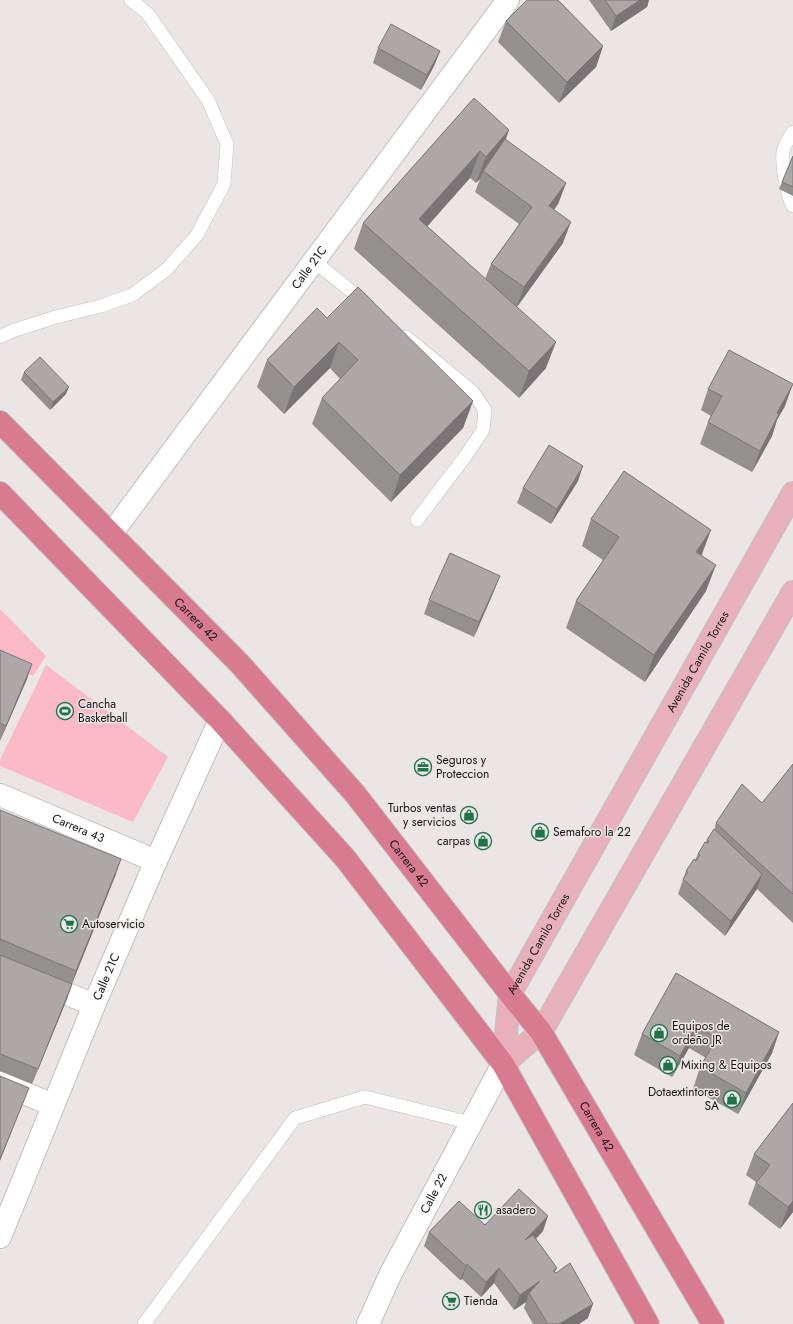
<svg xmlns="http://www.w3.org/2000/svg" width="793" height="1324" font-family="Jost,sans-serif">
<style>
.green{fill:#fab9c6}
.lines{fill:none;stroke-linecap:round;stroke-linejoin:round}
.lane-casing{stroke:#c3bdbe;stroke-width:14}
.street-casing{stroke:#c3bdbe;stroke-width:24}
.primary-casing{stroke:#c2c2c2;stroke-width:24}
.highway-casing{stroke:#c2c2c2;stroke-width:24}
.lane{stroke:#fff;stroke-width:13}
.street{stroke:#fff;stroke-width:22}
.primary{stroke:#e8afbc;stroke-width:22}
.highway{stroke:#d87a90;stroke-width:22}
.wall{fill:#959090;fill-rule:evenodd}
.shaded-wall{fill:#797576}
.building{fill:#ada7a8;stroke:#797576}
.labels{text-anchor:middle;stroke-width:3;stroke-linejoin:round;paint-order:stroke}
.street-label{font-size:12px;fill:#151313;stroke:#ece5e6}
.poi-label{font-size:12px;fill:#151313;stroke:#ece5e6;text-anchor:start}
</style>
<rect width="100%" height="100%" fill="#ece5e6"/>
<g class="green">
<path d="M0,609L46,656L33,676L0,659Z"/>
<path d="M46,665L168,757L133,822L0,766V760Z"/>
</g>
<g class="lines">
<g class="lane-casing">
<g id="lane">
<path d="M793,132C790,137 786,143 784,148C780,159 787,197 793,206"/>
<path d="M314,261L367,304"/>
<path d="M0,337L12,331L56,317L101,306L132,295L166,270L197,235L224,184L227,144L208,100L148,14L131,0"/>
<path d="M406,337L473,392L485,410L483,430L467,454L417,520"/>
<path d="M144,1324L295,1118L365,1097L471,1123"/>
</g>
</g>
<g class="street-casing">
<g id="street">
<path id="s1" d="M111,534L508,0"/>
<path id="s2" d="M0,795L156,861"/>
<path d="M0,966L94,1005"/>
<path d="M0,1083L53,1105"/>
<path id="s3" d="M0,1237L94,1005L156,861L220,720"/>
<path id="s4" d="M368,1324L391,1273L503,1064"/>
</g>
</g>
<g class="primary-casing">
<g id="primary">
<path id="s5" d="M503,1064L510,994L793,493"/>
<path d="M503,1064L541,1032L793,592"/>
</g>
</g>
<g class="highway-casing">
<g id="highway">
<path id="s6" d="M0,422L240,664L356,795L510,994L541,1032L713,1324"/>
<path d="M0,493L220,720L345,858L503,1064L648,1324"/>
</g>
</g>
<use href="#lane" class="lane"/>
<use href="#street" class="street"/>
<use href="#primary" class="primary"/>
<use href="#highway" class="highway"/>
</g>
<g class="wall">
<path d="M589,0H649L647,7L611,31Z"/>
<path d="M506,21L603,46L596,67L559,103L498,42Z"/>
<path d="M378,48L440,51L434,66L421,90L373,63Z"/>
<path d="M474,98L506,140L566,183L558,204L554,210L563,243L517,307L546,368L519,398L354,249L363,223ZM470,178L476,183L480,179L475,192L519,224L491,264L485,279L427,226Z"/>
<path d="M793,156V196L779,189Z"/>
<path d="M327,318L473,401L463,428L391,502L312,424L322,398L340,379L330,368L284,414L257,387L267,360Z"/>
<path d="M24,372L66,394L50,410L21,380Z"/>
<path d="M708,389L785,406L777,420L772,436L752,472L700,444L708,422L711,416L701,410Z"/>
<path d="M578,481L551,524L517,503L523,488Z"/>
<path d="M591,519L702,555L706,591L645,682L566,628L576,601L603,560L582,546Z"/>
<path d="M494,591L474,637L424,614L429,600Z"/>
<path d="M0,650L27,679L0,741Z"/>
<path d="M793,764V923L757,889L725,936L678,894L686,871L695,860L698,854L706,842L707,840L714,830L716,823L762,803Z"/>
<path d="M0,810L116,874L72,984L67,999L32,1084L0,1071Z"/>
<path d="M676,973L779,1032L772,1053L738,1114L693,1089L700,1067L706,1058L689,1048L672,1077L634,1055L642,1034Z"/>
<path d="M793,1103V1212L780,1229L748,1204L756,1182L746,1175L754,1154Z"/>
<path d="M485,1225L543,1231L536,1239L557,1268L555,1272L588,1318L579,1324H533L524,1308L526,1302L514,1310L494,1283L481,1297L462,1279L460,1280L424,1246L429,1232Z"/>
</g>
<g class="shaded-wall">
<path d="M640,0H649L647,7L611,31L616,16Z"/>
<path d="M603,46L596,67L559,103L567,82Z"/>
<path d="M440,51L434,66L421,90L427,75Z"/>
<path d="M509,130L500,157L483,171L480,179L476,183L486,157Z"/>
<path d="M480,151L470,178L410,246L419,219Z"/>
<path d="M566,183L558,204L541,227L549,206Z"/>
<path d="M571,222L563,243L516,308L524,287Z"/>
<path d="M339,342L330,368L284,414L294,387Z"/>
<path d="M556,342L546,368L519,398L529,371Z"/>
<path d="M793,384L785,406L777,420L772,436L752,472L760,451L777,413Z"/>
<path d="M69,387L66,394L50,410L53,402Z"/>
<path d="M473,401L463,428L391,502L400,475Z"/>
<path d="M583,466L578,481L551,524L557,509Z"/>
<path d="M711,530L701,557L696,552Z"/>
<path d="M716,565L706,591L645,682L654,655Z"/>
<path d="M500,576L494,591L474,637L479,622Z"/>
<path d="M32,664L27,679L0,741L6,726Z"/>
<path d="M121,859L116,874L71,986L76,971Z"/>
<path d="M762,874L757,889L725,936L731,921Z"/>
<path d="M72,984L67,999L32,1084Z"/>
<path d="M696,1026L689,1048L672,1077L680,1056Z"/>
<path d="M779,1032L772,1053L738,1114L746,1093Z"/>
<path d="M29,1088L23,1103L0,1161V1159Z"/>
<path d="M793,1201V1212L780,1229L788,1207Z"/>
<path d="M548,1216L543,1231L520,1255L525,1240Z"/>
<path d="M467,1264L462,1279L460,1280L466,1266Z"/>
<path d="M499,1268L494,1283L481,1297L486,1282Z"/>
<path d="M540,1281L529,1293L526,1302L514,1310L520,1295Z"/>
<path d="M593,1304L588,1318L579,1324H559Z"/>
</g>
<g class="building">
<path d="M527,0H558L603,46L567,82L506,21Z"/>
<path d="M605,0H640L616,16Z"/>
<path d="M391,24L440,51L427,75L378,48Z"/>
<path d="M474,98L509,130L486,157L480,151L419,219L556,342L529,371L363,223Z"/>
<path d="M505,139L566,183L549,206L571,222L524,287L491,264L532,207L483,171Z"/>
<path d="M793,156V187L782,182Z"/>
<path d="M358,287L473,401L400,475L322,398L358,360L339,342L294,387L267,360L317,308L327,318Z"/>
<path d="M729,350L793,384L777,413L779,414L760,451L708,422L722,396L708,389Z"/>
<path d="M40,357L69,387L53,402L24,372Z"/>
<path d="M549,445L583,466L557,509L523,488Z"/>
<path d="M624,471L711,530L696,552L716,565L654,655L576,601L619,537L591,519Z"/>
<path d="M450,553L500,576L479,622L429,600Z"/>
<path d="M0,650L32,664L6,726L0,723Z"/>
<path d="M793,764V894L716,823L742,784L762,803Z"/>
<path d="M0,810L121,859L76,971L0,939Z"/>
<path d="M714,829L762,874L731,921L683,879L688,872L686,871L694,859L696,861L700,855L698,854L705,842L708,843L709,841L707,840Z"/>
<path d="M0,955L72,984L38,1069L0,1054Z"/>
<path d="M676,973L779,1032L746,1093L700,1067L717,1038L696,1026L680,1056L642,1034Z"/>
<path d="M0,1076L29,1088L0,1159Z"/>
<path d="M793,1103V1201L788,1207L756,1183L770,1165L754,1154Z"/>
<path d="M519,1189L548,1216L525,1240L533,1235L557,1268L553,1271L556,1273L570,1263L593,1304L559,1324H548L529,1293L540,1281L520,1295L499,1268L486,1282L467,1264L466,1266L429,1232L459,1201L485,1225Z"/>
</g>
<defs>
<g id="stadium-ring" transform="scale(0.9)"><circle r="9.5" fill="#ece5e6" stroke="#1d7447" stroke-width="1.5"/><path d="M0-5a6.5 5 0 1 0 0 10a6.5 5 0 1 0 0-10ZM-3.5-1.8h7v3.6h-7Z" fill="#1d7447"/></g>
<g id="office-ring" transform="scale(0.9)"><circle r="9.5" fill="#ece5e6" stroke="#1d7447" stroke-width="1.5"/><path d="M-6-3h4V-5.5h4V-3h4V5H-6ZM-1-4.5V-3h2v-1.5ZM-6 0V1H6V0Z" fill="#1d7447"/></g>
<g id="shop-ring" transform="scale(0.9)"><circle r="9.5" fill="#ece5e6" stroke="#1d7447" stroke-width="1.5"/><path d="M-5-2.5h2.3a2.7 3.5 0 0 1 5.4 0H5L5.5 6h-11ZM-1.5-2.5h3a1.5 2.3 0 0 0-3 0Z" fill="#1d7447"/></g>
<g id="supermarket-ring" transform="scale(0.9)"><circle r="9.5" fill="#ece5e6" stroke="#1d7447" stroke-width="1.5"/><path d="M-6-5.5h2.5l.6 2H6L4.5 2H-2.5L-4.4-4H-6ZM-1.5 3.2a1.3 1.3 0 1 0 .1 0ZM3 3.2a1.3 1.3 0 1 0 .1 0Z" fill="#1d7447"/></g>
<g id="restaurant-ring" transform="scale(0.9)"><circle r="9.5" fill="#ece5e6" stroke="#1d7447" stroke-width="1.5"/><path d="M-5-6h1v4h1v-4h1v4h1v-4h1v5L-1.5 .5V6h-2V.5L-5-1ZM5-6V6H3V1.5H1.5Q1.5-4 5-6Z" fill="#1d7447"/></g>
</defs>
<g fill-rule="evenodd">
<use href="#stadium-ring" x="65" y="711"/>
<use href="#office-ring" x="423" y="767"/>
<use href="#shop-ring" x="469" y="815"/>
<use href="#shop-ring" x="540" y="832"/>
<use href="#shop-ring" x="483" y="841"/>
<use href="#supermarket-ring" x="69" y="924"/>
<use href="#shop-ring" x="659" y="1033"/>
<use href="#shop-ring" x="668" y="1065"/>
<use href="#shop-ring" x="732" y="1099"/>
<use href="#restaurant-ring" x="483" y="1210"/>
<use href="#supermarket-ring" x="451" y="1301"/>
</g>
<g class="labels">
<g class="street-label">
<text dy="4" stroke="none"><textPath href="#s1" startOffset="332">Calle 21C</textPath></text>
<text dy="4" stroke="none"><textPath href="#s6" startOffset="278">Carrera 42</textPath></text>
<text dy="4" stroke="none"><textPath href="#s5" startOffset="452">Avenida Camilo Torres</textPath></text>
<text dy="4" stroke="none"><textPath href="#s2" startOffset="85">Carrera 43</textPath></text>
<text dy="4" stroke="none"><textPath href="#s6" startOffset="602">Carrera 42</textPath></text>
<text dy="4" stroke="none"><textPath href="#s5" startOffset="128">Avenida Camilo Torres</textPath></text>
<text dy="4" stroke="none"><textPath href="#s3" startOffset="281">Calle 21C</textPath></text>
<text dy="4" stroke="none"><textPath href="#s6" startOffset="926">Carrera 42</textPath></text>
<text dy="4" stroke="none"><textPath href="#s4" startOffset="146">Calle 22</textPath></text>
</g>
<g class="poi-label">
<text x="78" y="708">Cancha<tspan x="78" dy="14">Basketball</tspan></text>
<text x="436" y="764">Seguros y<tspan x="436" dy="14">Proteccion</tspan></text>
<text x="456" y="812" text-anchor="end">Turbos ventas<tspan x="456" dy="14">y servicios</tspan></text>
<text x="553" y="836">Semaforo la 22</text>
<text x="470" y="845" text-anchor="end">carpas</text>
<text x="82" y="928">Autoservicio</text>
<text x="672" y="1030">Equipos de<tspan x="672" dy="14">ordeño JR</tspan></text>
<text x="681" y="1069">Mixing &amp; Equipos</text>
<text x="719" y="1096" text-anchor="end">Dotaextintores<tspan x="719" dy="14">SA</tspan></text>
<text x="496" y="1214">asadero</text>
<text x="464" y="1305">Tienda</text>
</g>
</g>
</svg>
